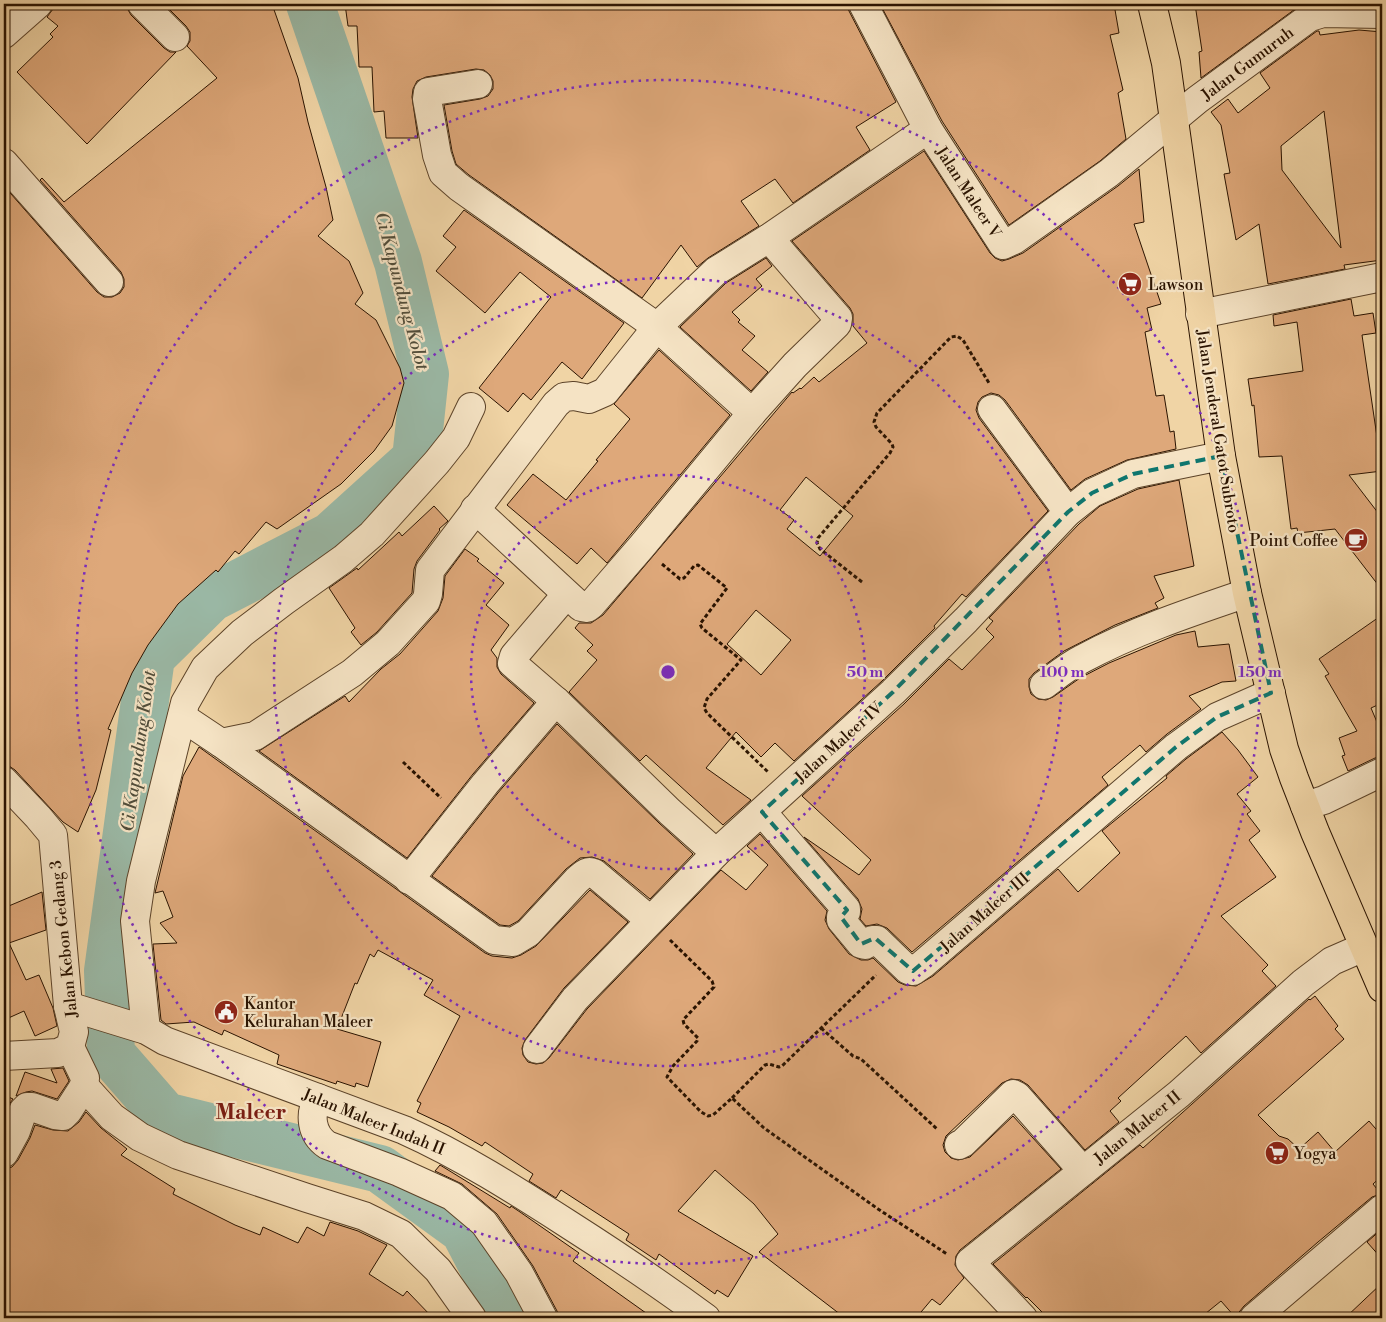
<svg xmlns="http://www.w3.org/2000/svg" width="1386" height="1322" font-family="'Libre Bodoni',serif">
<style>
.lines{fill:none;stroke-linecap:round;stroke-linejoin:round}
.river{stroke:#9ab8a5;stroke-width:48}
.building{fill:#dea87a;stroke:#2a1300;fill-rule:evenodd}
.minor-casing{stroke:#5c4329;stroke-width:30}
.major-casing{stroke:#2a1300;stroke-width:30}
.path{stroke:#2a1300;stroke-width:3;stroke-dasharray:4 2.5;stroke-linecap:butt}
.minor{stroke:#f5e3c4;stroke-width:28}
.major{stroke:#f0d4a5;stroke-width:28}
.marked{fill:none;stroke:#0f766e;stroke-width:4;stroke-dasharray:10 6;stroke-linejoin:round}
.ring{fill:none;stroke:#7b2cbf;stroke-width:2.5;stroke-dasharray:2.5 5}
.labels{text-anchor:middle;stroke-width:4.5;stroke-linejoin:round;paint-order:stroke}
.street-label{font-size:16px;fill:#2a1300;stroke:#f5e3c4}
.poi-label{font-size:16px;fill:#2a1300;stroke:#f5e3c4;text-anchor:start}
.water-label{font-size:18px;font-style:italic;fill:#514d3a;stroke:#f5e3c4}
.district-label{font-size:21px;font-weight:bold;fill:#7a1f14;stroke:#f5e3c4}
.centre{fill:#7b2cbf;stroke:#f5e3c4;stroke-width:2.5}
.ring-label{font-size:15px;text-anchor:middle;font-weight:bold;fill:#7b2cbf;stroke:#f5e3c4;stroke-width:4.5;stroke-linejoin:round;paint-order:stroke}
</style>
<rect width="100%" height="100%" fill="#f0d4a5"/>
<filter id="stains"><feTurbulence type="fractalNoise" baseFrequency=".004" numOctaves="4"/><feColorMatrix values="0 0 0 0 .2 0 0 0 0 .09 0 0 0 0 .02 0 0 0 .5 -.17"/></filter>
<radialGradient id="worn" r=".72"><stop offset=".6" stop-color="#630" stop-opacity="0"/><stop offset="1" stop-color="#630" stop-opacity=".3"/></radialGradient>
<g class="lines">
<path class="river" d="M310,4L398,262L425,374L416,459L331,536L211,598L151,657L108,971L111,1054L165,1116L380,1169L464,1230L510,1318"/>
</g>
<g class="building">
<path d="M53,4H127V8L131,15L164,48L170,52H176L87,144L17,72L53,37L50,34L58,26L47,17L53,9Z"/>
<path d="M164,4H272L298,78L308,122L326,187L333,220L318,236L349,261L363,293L355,304L376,320L400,368L404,383L392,426L374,451L341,484L277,529L266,522L239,554L235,551L218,572L216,570L178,604L148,645L132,673L108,729L111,730L96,790L78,832L63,822L15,770L9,766H4V186L97,292L104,297H112L120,293L124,287V279L121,272L40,180L42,178L64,202L217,78L187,46L190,41V32L186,26Z"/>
<path d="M345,4H847L849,11L896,102L856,127L870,150L793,203L775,179L741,201L759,226L708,258L697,267L681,245L642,298L469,175L456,164L452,151L444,105L480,99L488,96L493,89V81L490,75L484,70L476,69L426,77L417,81L413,89L412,97L418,138H386L384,111L374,112L372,67H359L357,26H348Z"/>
<path d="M880,4H1114L1119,33L1110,35L1123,90L1118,93L1126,139L1100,161L1009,225L942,121Z"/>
<path d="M1195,4H1302L1201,78L1199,52L1202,51Z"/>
<path d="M1359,30L1382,32V260L1344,265L1345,269L1268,284L1259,224L1236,240L1224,174L1230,173L1221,125L1211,112L1228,99L1238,113L1270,88L1260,73L1317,31H1319L1320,35ZM1324,111L1341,248L1282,170L1281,146Z"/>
<path d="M924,151L990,253L995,258L1002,261L1009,259L1023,253L1118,186L1139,169L1144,222L1134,224L1161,304L1147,308L1152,330L1145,332L1156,396L1164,395L1170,432L1174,431L1176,449L1127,460L1085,479L1071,490L1005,400L999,395L991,393L982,397L978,402L976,410L979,418L1048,511L966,597L962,594L934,626L935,628L882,681L794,761L775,743L761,757L736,732L706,768L751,800L723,825L646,755L640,761L569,692L597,660L587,651L593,645L575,628L579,623H591L603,615L792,392L793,393L800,388L801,389L814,377L819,382L867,343L853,326V314L850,308L792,241ZM806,477L853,516L820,556L787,529L794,520L780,510ZM756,610L791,640L761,675L727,644Z"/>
<path d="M464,210L624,323L582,379L562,362L531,400L523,393L508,412L479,388L551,297L520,272L485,313L436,271L456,247L443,236Z"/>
<path d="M766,258L772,266L756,279L762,286L732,312L740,320L738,322L755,336L742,350L768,372L751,391L680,327L726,283Z"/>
<path d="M1351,299L1354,316L1373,313L1376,333L1362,335L1382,471L1349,475L1382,518V590L1335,529L1298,533L1297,528L1291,529L1282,456L1259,457L1254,405L1252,406L1248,379L1303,371L1297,322L1274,326L1273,315Z"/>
<path d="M659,350L730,415L607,563L591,548L577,564L507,505L533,474L566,500L598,461L596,460L630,419L614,404Z"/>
<path d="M1179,480L1194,566L1154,576L1164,598L1155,603L1158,608L1115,625L1064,651L1034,673L1029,679V687L1031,694L1038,699L1046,700L1053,697L1080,678L1109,663L1176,635L1195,631L1198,647L1229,644L1236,681L1222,682L1189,696L1201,709L1167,734L1146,752L1140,745L1102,777L1108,785L912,952L887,928L877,924L866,926L860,919L862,909L858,899L804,837L859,875L871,860L802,796L904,704L949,659L962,670L994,637L986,629L993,621L989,618L1079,524L1100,506L1138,489Z"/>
<path d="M434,506L448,521L439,529L440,530L417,561L414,569L412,593L377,632L361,645L351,632L355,628L329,588L357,568L358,570L399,532L402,536Z"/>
<path d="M465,549L479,559L477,561L504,583L486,605L509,625L491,650L497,658V667L501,674L534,703L473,774L407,858L259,751L345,696L349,702L381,669L400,654L438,611L443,598L445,576Z"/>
<path d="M1382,615V703L1371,708L1382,734V757L1375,758L1348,771L1342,756L1345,755L1339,738L1357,731L1325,676L1329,674L1319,659Z"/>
<path d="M557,724L659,823L693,854L650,899L604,861L592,857L580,858L566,869L518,921L509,926L500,925L432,876L497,794Z"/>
<path d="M1222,732L1238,750L1258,777L1237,794L1251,811L1247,814L1260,831L1249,840L1276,877L1221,916L1268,965L1262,971L1276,986L1201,1053L1186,1036L1118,1098L1121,1101L1110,1111L1119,1122L1085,1150L1028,1085L1020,1080L1011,1079L1002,1083L946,1136L943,1145L945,1152L951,1158L958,1160L970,1157L1013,1116L1061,1169L960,1250L956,1256L955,1265L964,1278L940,1305L932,1299L916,1318H845L759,1252L778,1234L754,1204L715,1170L678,1211L753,1256L728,1297L717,1290L715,1294L659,1254L656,1260L626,1240L629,1234L561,1190L556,1198L529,1181L533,1174L485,1142L482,1146L449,1127L417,1112L421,1103L417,1101L460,1016L424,995L433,980L378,950L374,957L370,954L357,984L355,983L337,1029L381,1042L368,1087L356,1083L355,1087L337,1081L336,1084L277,1064L279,1055L224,1030L222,1035L194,1022L166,1024L161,1020L153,944L177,943L160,923L173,917L163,891L155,893L183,776L199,747L485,953L492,956L512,958L521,955L536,946L590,890L628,922L564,988L525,1040L522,1048L523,1055L528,1062L536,1064L543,1063L549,1058L587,1009L721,870L746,890L768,865L747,846L760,834L827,911L825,920L829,929L849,954L861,960H868L873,958L898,982L905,985L916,986L933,976L1058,869L1078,892L1120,853L1102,831L1167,778L1166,776L1186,759Z"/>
<path d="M42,892L46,930L9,943L26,980L39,975L53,1008L57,1026L35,1036L24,1011L4,1020V908Z"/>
<path d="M1315,996L1338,1026L1335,1029L1344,1039L1258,1115L1279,1136L1288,1139L1299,1149L1318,1132L1335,1152L1369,1121L1382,1136V1176L1373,1184L1381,1194L1372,1197L1318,1242L1244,1306L1235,1317L1221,1301L1200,1318H1048L1027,1297L1026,1298L993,1264L1140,1145L1143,1148L1309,999L1310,1000Z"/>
<path d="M63,1068L69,1081L57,1099L32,1091L26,1092L16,1096L25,1072L57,1083L51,1069Z"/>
<path d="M4,1095L13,1099L8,1106L4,1119Z"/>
<path d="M86,1112L101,1128L127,1149L121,1155L175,1189L173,1194L235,1225L260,1235L263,1227L298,1243L307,1227L324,1236L330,1222L358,1231L387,1245L369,1274L403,1296L407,1291L433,1318H4V1169L12,1167L18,1160L30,1138L35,1125L53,1130L68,1131L79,1122Z"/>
<path d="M440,1165L510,1208L511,1206L520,1212L579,1253L573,1261L653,1318H559L557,1311L533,1266L497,1214L462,1184L435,1171Z"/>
<path d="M1382,1229V1259L1367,1242Z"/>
<path d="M1382,1283V1318H1345Z"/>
</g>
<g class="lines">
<g class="minor-casing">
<g id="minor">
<path d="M142,4L175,37"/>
<path d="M863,4L928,129L1003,245L1014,240L1109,173L1197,100L1310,17L1323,13L1382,14"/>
<path d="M4,34L38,4"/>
<path d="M478,84L428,92L427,99L437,155L443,173L459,187L657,327L752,413"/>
<path d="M4,163L109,282"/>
<path d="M1200,314L1382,277"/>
<path d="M992,409L1068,512"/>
<path d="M475,509L581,607L587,608L591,605L642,546L752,413L795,365L837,324L838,318L769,238"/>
<path d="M566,595L514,656L512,663L556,701L670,812L716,853"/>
<path d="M1044,685C1056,676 1068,666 1082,659C1134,631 1191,612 1247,593"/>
<path d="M182,717L221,743L494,940L513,942L528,933L577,880C583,875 586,870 594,873L650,920"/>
<path d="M221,743L255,736L352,673L388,643L426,601L428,594L430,570L556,404L564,397L574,396L589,399L605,392L657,327L716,271L769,238L928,129"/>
<path d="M4,781L38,817L53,835L68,1006L74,1032L70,1047L58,1053L4,1056"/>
<path d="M1305,806L1324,800L1382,772"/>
<path d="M762,812L846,909V912L841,917V920L861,944L865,945L872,940H877L908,970L913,971L923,964L1176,747L1217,717L1271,693"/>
<path d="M409,880L485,784L556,701"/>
<path d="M68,1006L146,1030L165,1041L404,1130C462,1156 515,1190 568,1224C615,1254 661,1285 706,1318"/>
<path d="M146,1030L135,921L141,881L185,703L205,668L242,633L284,601L343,559L372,534L437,462L456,438L471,407"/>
<path d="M537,1049L575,999L716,853L893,692L966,620L1068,512L1092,493L1133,474L1221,456"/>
<path d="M84,1086L112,1117L140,1137L178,1155L307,1198L364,1216L401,1234L438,1270L472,1318"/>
<path d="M318,1098C309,1114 311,1134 327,1145L399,1172L452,1196L484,1223L519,1273L543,1318"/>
<path d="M959,1145L963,1143L1013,1094L1017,1096L1083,1171"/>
<path d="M4,1153L16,1131L23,1111L27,1107H32L55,1115L63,1116L68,1111L84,1086L85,1078L70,1047"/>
<path d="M1023,1318L970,1262L1179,1094L1303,983L1332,961L1364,947"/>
<path d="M1254,1318L1382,1209"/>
</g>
</g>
<g class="major-casing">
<path id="major" d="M1152,4L1166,63L1221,456L1247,593L1284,749L1294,778L1315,832L1382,988"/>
</g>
<g class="path">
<path d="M662,564L680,579L684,578L694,566L698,565L727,588L700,624L702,628L741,660L707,699L704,708L707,713L768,772"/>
<path d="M862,582L820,549L817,543L818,538L890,453L893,447L892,444L876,427L874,422L877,413L951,337L957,336L963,340L989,383"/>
<path d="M403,762L441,798"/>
<path d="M670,940L712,981L714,987L683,1020L684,1024L698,1038L697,1041L673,1066L667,1077L701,1112L708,1116L713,1115L732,1098L764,1128L878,1209L947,1254"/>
<path d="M821,1028L853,1056L861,1059L937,1129"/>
<path d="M732,1098L765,1065L769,1064L779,1067L782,1066L876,975"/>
</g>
<use href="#minor" class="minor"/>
<use href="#major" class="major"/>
</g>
<path class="marked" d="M1221,456L1271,693L1217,717L1176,747L913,971L875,938L861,944L841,917L847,910L762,812L893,692L1068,512L1092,493L1133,474Z"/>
<g class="ring">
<circle cx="668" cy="672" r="197"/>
<circle cx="668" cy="672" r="394"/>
<circle cx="668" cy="672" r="592"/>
</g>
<defs>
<g id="supermarket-disc" transform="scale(1.25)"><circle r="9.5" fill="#8f2418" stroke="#f5e3c4"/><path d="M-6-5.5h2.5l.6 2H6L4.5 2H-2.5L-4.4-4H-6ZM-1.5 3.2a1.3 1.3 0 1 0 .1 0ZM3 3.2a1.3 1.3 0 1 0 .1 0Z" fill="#fff"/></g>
<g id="cafe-disc" transform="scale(1.25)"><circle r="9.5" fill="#8f2418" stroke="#f5e3c4"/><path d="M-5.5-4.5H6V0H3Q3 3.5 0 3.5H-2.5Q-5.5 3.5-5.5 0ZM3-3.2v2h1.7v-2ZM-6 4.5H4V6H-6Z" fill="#fff"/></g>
<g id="civic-disc" transform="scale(1.25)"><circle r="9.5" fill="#8f2418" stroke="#f5e3c4"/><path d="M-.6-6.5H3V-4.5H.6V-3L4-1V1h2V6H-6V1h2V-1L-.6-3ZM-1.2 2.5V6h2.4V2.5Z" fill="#fff"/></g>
</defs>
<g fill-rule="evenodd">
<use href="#supermarket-disc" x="1130" y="284"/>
<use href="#cafe-disc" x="1356" y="540"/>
<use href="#civic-disc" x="226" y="1012"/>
<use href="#supermarket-disc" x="1277" y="1153"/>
</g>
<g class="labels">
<g class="street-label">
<text transform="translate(1247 63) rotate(-37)" y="6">Jalan Gumuruh</text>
<text transform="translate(969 192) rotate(57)" y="6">Jalan Maleer V</text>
<text transform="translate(1219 431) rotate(81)" y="6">Jalan Jenderal Gatot Subroto</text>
<text transform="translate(838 742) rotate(-42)" y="6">Jalan Maleer IV</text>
<text transform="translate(984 912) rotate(-41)" y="6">Jalan Maleer III</text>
<text transform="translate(63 939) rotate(-96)" y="6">Jalan Kebon Gedang 3</text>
<text transform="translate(374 1121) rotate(22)" y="6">Jalan Maleer Indah II</text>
<text transform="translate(1137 1127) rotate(-39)" y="6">Jalan Maleer II</text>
</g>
<g class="poi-label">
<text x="1148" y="290">Lawson</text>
<text x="1338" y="546" text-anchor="end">Point Coffee</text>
<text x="244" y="1009">Kantor<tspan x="244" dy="18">Kelurahan Maleer</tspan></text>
<text x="1294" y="1159">Yogya</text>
</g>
<g class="water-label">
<text transform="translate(402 291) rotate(75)" y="6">Ci Kapundung Kolot</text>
<text transform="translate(138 751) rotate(-82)" y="6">Ci Kapundung Kolot</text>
</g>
<g class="district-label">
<text x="251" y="1119">Maleer</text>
</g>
</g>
<circle cx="668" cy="672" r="8" class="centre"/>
<g class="ring-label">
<text x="865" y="677">50 m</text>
<text x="1062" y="677">100 m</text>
<text x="1260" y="677">150 m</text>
</g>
<rect width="1386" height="1322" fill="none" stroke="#f0d4a5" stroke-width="20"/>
<rect x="5" y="5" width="1376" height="1312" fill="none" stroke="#2a1300" stroke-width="2.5"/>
<rect x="10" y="10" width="1366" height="1302" fill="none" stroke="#2a1300"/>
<rect width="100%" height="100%" filter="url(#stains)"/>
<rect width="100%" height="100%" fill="url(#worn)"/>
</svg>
